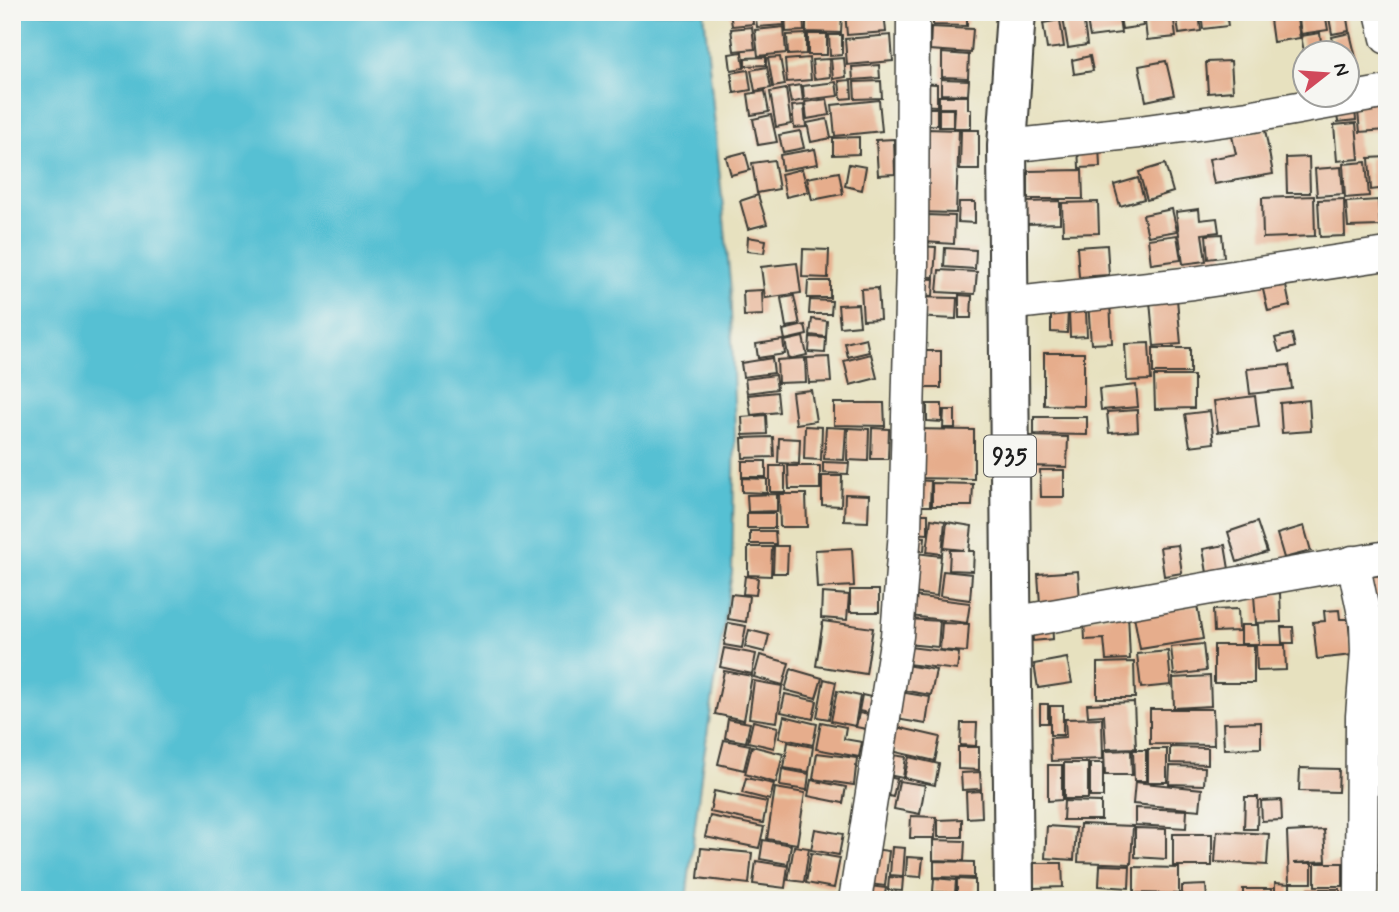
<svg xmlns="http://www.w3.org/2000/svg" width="1399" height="912" font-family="Mynerve,sans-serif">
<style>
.water{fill:#57c0d3;stroke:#3a6e78;stroke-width:2}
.building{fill:#e6ad8c}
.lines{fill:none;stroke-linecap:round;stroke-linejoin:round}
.minor-casing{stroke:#3a3a34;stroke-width:35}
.major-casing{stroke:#3a3a34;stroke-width:42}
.minor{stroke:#fff;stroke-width:32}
.major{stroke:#fff;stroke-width:38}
.labels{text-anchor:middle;stroke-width:5;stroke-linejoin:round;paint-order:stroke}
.shield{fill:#f6f6f2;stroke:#5d5d5c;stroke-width:2}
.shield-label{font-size:24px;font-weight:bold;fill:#1c1c1c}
</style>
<rect width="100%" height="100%" fill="#f6f6f2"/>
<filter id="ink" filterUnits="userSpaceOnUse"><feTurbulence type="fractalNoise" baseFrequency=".0143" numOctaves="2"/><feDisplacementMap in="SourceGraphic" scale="14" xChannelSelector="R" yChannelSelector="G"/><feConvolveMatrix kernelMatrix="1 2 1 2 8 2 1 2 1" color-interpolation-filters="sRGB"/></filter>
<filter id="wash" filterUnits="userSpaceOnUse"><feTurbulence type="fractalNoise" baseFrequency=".00686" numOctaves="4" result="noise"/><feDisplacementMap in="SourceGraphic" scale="28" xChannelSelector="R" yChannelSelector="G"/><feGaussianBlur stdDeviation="1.57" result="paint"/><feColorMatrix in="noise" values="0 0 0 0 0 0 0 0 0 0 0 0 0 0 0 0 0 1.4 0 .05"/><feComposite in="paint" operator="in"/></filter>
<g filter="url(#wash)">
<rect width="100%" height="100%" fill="#e7e1bf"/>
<path class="water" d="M12,12H704L730,281L735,430L732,572L702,768L686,900H12Z"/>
<g id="blocks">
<g class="building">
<path d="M730,12H752L753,24L732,26Z"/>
<path d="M755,12H783L784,25L757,27Z"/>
<path d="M785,12H803L804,31L786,32Z"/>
<path d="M806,12H842L841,33L806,32Z"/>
<path d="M845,12H884L886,32L847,35Z"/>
<path d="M933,12H967V26L933,25Z"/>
<path d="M1045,12H1085V14L1046,19Z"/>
<path d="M1112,12H1118L1121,33L1090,37L1086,16Z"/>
<path d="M1119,12H1141L1143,26L1122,29Z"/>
<path d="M1144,12H1173L1176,37L1147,40Z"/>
<path d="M1176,12H1199L1201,31L1179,34Z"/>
<path d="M1201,12H1226L1228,26L1203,29Z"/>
<path d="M1269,12H1296L1300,38L1273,42Z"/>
<path d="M1298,12H1325L1328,30L1301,34Z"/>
<path d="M1328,12H1346L1349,31L1332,34Z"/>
<path d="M1083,15L1087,45L1068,48L1063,18Z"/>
<path d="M1060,20L1064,47L1047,49L1043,23Z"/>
<path d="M752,27L755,49L734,51L731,29Z"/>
<path d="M784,27L786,53L758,56L755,30Z"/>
<path d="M931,27L973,29L971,53L930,50Z"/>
<path d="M1320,33L1322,52H1304L1301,36Z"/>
<path d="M1350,33L1356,58L1346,60V52H1335L1332,37Z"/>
<path d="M806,34V54L788,55L787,35Z"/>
<rect x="808" y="34" width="19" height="21"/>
<path d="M829,35H842V55L830,56Z"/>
<path d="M891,35L893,61L847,65L845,39Z"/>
<path d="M742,52L744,68L731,70L729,54Z"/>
<path d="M942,53L969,55L968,78L942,77Z"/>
<path d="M1090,56L1093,71L1074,74L1072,60Z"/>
<path d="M766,57V65L745,66V58Z"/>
<path d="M780,57L785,85L773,87L768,58Z"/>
<path d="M809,58L811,80L787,82L785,60Z"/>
<path d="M844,58L846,77L833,79L831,59Z"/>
<path d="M829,59L830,77L814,79L812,60Z"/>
<path d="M1166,61L1174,95L1146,101L1139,66Z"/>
<path d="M1231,61L1233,91L1208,93L1206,62Z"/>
<path d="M879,65L880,78L853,80L852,67Z"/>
<path d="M767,67L771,88L755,91L751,70Z"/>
<path d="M748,70L751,90L734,93L731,73Z"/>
<path d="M941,79L969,80L968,95L941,94Z"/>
<path d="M851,80L852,98L841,99L839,81Z"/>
<path d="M881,81L882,98L855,99L854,82Z"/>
<path d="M836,82L838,96L804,100L803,86Z"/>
<path d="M918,83L937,84V106L917,105Z"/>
<path d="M801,85L803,100L791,103L788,87Z"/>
<path d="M786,89L791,124L776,127L770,92Z"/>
<path d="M765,91L769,112L751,115L748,94Z"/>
<path d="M939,96H968V109H971V128H954L955,108H939Z"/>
<path d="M1383,98L1386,130L1360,132L1357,101Z"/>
<path d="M827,99L830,115L807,119L805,102Z"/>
<path d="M879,100L882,131L835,136L832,105Z"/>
<path d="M1354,101L1356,120L1338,122L1335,103Z"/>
<path d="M804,105L806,127L794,128L792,106Z"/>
<path d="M923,108H937V125L923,126Z"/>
<rect x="939" y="109" width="14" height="18"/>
<path d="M771,115L777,142L758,145L753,119Z"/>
<path d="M827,119L831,138L811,142L807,123Z"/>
<path d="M1356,123L1359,159L1337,161L1334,125Z"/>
<path d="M927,129L959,130L956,213L914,212Z"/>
<path d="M961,130H979V170H960Z"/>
<path d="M1265,130L1273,174L1214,184L1209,159L1236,154L1232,136Z"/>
<path d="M800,131L804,148L783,152L779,135Z"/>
<path d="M859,137V154L833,155V138Z"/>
<path d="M894,139L895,174L878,175L876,140Z"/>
<path d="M1099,144L1100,167L1079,168L1078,145Z"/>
<path d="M815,149L818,164L782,170L780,155Z"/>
<path d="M745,152L750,170L731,175L726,157Z"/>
<path d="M1309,157L1310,193H1287L1286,158Z"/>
<path d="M1387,157V188L1371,190L1369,158Z"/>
<path d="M774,160L779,189L757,193L752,163Z"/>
<path d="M1366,162L1369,196L1345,198L1343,164Z"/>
<path d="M849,164L866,167L862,190L845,186Z"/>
<path d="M1165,164L1173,192L1147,200L1139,172Z"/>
<path d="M1341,167L1343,194L1317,196L1315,169Z"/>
<path d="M802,169L808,192L786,197L781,174Z"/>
<path d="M1082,170L1083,199H1028V171Z"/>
<path d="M839,172L843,194L812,200L807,178Z"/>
<path d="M1138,178L1144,199L1120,206L1114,185Z"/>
<path d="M758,195L767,224L748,229L740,201Z"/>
<path d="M1314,196L1315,236L1263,238L1262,198Z"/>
<path d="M1344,199L1345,236L1320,237L1318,200Z"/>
<path d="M1378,200L1380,226L1348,227L1346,202Z"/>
<path d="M1387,200V226H1383L1381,201Z"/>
<path d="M1060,201V223L1026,224V202Z"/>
<path d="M959,202H975V223L958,222Z"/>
<path d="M1098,202L1099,233L1063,234L1062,203Z"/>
<path d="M1172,209L1177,231L1148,236L1143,215Z"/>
<path d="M1199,209L1200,220L1217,218L1219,232L1202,234L1206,261L1183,264L1176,212Z"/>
<path d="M925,215L955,216L954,244L924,242Z"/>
<path d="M1222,234L1224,257L1208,259L1206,235Z"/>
<path d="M1177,235L1181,260L1151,264L1148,239Z"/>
<path d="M748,237L766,240L764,253L747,251Z"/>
<path d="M1107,245L1109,275L1079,277L1077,247Z"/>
<path d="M917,246L936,247L934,277L914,276Z"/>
<path d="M945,248L976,250L975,269L944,267Z"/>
<path d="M803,249L829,250L828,278L802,277Z"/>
<path d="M797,263L801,293L765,298L761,267Z"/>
<path d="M939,270L977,272L975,294L937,292Z"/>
<path d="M1284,276L1290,306L1268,311L1261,281Z"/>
<path d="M913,278L934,279L933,296L912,295Z"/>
<path d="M808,281H830V298H807Z"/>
<path d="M878,288L880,319L863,320L861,289Z"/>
<path d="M762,290L763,315L744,316L743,291Z"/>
<path d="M959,295L972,296L971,318H959Z"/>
<path d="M794,296L800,325L786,327L781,298Z"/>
<path d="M912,297L957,298L956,319L912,317Z"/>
<path d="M1177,299L1181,344L1154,346L1150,301Z"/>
<path d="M810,300L832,301L831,314H809Z"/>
<path d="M1110,301L1112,343L1091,344L1088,302Z"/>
<path d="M858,304L860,325L840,327L838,305Z"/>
<path d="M1051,310H1068L1067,333L1051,332Z"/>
<path d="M1086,310L1087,336L1070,337L1069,311Z"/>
<path d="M812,319L827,321L826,337L810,335Z"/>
<path d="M805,325L807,335L785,340L783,330Z"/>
<path d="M1292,334L1295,347L1279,352L1275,338Z"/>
<path d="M803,337L807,355L789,359L785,341Z"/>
<path d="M810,337L826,338L825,353L809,352Z"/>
<path d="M866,338L869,352L848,357L845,343Z"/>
<path d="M783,340L785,354L758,358L756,344Z"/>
<path d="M1149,343L1151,380L1127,381L1125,344Z"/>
<rect x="1153" y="348" width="37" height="25"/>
<rect x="915" y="351" width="26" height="37"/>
<path d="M1044,353H1084V406L1044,405Z"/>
<path d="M871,354L877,378L850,385L844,361Z"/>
<path d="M829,357L831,382L809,383L807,358Z"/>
<path d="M772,358L774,373L743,377L741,363Z"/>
<path d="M805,358L806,382L778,383L777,360Z"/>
<path d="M1289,365L1292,389L1250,394L1247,369Z"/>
<path d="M775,375L777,389L747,393L745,379Z"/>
<path d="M1154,376H1194V408L1155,409Z"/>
<path d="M1136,385L1138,407L1101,410L1099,389Z"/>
<path d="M811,390L816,421L796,424L792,392Z"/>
<path d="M777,392L779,412L751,415L748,395Z"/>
<path d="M1255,396L1259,427L1218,432L1214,401Z"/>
<path d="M1309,400L1311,431L1282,433L1280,403Z"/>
<path d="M834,403H884L885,426L834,425Z"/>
<path d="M927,404H942V422L927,421Z"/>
<path d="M944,410H955V428H943Z"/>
<path d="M1137,410L1138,431L1109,433L1107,412Z"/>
<path d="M1210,411L1214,443L1190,446L1185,414Z"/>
<path d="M766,415L767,434L743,435L742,417Z"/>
<path d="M1034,417H1087V435L1034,434Z"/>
<path d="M805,426L822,427L821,460L804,459Z"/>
<path d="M826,427L846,428L844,460L824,459Z"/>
<path d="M848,428L869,429L868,461L847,460Z"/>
<path d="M872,428L889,429L888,459H871Z"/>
<path d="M911,429L974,430V479L910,478Z"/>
<path d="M1028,436L1068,437L1067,467L1027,466Z"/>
<path d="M773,437L774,457L743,458L742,438Z"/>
<path d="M779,438L800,439L799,464L778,463Z"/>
<rect x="742" y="461" width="24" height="16"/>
<path d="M823,462L849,463L848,474L823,473Z"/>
<rect x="770" y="466" width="15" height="26"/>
<path d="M788,466H820V489H789Z"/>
<path d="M1040,470H1064V497H1041Z"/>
<path d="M822,476H842L841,506L822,505Z"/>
<path d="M742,478L767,479V493L742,492Z"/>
<path d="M914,480L931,481L930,506H913Z"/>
<path d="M932,483L973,484L972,506H932Z"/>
<path d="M777,494V511L748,512L747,495Z"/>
<path d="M779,494H806L807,527H780Z"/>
<path d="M845,494L869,495L868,522L844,521Z"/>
<rect x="747" y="513" width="28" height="15"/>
<path d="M909,514H928V534L909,533Z"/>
<path d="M931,519L945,521L942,554L927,552Z"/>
<path d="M947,522L972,526L969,551H974L973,571L949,570L950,550H964L944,548Z"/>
<path d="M1257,522L1267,552L1237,562L1228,532Z"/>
<path d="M1304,526L1311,551L1284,558L1277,534Z"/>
<path d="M750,531H775L776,544H750Z"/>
<path d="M907,536L925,537L924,551L906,550Z"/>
<path d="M1178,545L1182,573L1164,576L1160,547Z"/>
<path d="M1225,545L1229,569L1207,573L1203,549Z"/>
<path d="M774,546H788L787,573H773Z"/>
<path d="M748,547H772L771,576L748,575Z"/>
<path d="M852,548L854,586L817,588L815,550Z"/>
<path d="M908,552L941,556L937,596L904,592Z"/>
<path d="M943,571L972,574L970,600L940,596Z"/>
<path d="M1078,571L1080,601L1040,604L1038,574Z"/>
<path d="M1387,574V629L1369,631L1362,578Z"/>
<path d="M745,576L758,578L756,595L743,594Z"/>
<rect x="850" y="590" width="29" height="22"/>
<path d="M822,593L849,595L847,620L821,618Z"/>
<path d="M1280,593L1281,622L1256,623L1254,595Z"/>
<path d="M731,594L749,596L746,622L728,619Z"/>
<path d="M904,595L970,603L967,623L902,615Z"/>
<path d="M1197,605L1203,639L1140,649L1134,616Z"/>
<path d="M1238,609L1239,631L1214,632L1213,610Z"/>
<path d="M1339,610L1340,619H1348L1352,655L1317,659L1313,622L1325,621L1324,611Z"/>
<path d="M1128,612L1130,659L1106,660L1104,639L1085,640L1084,620Z"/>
<path d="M908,619L940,621L938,647L906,644Z"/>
<path d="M823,621L873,628L866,674L816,666Z"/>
<path d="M728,623L746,626L742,648L724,645Z"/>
<path d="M942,623L969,624L967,652L940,650Z"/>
<path d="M1052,623L1053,639L1033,641L1032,625Z"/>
<path d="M1241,625H1258L1259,644H1241Z"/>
<path d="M1281,627H1293L1294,643H1282Z"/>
<path d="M749,630L769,635L765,652L745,647Z"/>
<path d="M1387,631V646L1370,648L1368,634Z"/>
<path d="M1203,644L1206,671L1174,675L1171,647Z"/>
<rect x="1214" y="645" width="40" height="38"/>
<path d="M1256,645H1285L1286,670L1257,671Z"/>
<path d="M909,647L959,653L957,670L907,664Z"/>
<path d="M724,648L756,654L752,674L720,667Z"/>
<path d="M1387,649V665L1372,667L1370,651Z"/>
<path d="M1168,651L1171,685L1141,688L1137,654Z"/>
<path d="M760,655L789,663L783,685L754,677Z"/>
<path d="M1067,658L1072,683L1038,688L1034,664Z"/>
<path d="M1134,662L1135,698H1097V663Z"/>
<path d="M905,665L936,670L931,695L901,690Z"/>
<path d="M791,669L822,678L816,698L785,690Z"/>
<path d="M724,671L752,676L744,720L715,714Z"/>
<path d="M1210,676L1211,706L1174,708L1173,678Z"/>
<path d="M824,679L836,682L829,719L817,717Z"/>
<path d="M754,681L782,686L777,722L749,718Z"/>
<path d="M1367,690L1386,692L1382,748L1364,747Z"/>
<path d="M837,691L860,696L855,726L831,721Z"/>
<path d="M900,692L930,697L926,724L896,719Z"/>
<path d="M785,694L817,701L813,719L781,712Z"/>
<path d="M862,695L871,697L868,713L859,711Z"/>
<path d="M1134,702L1136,748L1106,749L1104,715L1088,716L1087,704Z"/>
<rect x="1040" y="704" width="8" height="19"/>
<rect x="1050" y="706" width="13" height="29"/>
<path d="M1150,709H1213L1214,745L1150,744Z"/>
<path d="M859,713L869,715L866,729L856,727Z"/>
<path d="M784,716L817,724L813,745L779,738Z"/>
<path d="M1102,718L1103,759L1051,761L1050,738L1066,737L1065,719Z"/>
<path d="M728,719L750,723L746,742L725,738Z"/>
<path d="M753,721L778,727L774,748L748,742Z"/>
<path d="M821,722L846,727L844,739L862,742L859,757L816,749Z"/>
<path d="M1261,722V748L1224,749L1223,723Z"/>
<path d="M961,723H977L976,746L960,745Z"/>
<path d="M888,725L940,737L935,761L883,749Z"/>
<path d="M724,740L750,745L744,770L718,764Z"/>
<path d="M788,742L813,747L809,772L784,768Z"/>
<path d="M752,746L783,754L776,783L745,774Z"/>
<path d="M958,747H979V770L958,769Z"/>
<path d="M1170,747L1208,748V764L1170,763Z"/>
<rect x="1148" y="749" width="19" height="33"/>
<path d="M1364,749L1386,750L1385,788L1363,787Z"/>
<path d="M1131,750L1132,775H1105L1104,751Z"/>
<path d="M1133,750H1146V781H1134Z"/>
<path d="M817,753L857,758L854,785L813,779Z"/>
<path d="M881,753L906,757L903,778L878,773Z"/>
<path d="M909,757L939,764L935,785L904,778Z"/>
<rect x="1064" y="763" width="24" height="36"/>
<rect x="1090" y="763" width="13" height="34"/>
<path d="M1048,765H1062V800L1048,801Z"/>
<path d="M1170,766L1205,767L1204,785L1169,784Z"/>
<path d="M1300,768L1339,769L1338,792L1299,791Z"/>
<path d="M782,769L809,774L807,790L780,786Z"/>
<path d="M980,772L981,789L962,790L961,773Z"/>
<path d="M884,776L897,779L893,797L880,794Z"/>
<path d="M746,778L774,784L770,800L742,793Z"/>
<path d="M811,780L846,787L843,803L808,796Z"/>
<path d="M899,781L925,785L920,814L894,809Z"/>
<path d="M1135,782L1202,789L1200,810L1133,804Z"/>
<path d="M775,788L805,793L797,844L767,839Z"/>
<rect x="1380" y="790" width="7" height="37"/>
<path d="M714,791L767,802L763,823L710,812Z"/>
<path d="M981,791L982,817L967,818L966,792Z"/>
<path d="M1245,797H1258L1257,829H1244Z"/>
<path d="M1281,800L1282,820L1262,821L1261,801Z"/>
<path d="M1064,801L1101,802V820H1063Z"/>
<path d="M1135,808L1187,810L1186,828L1135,825Z"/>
<path d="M710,816L764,827L759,848L705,837Z"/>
<path d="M911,816L936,817L935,838H910Z"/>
<path d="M962,819V837H938V820Z"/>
<path d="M1080,824L1133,826L1131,864L1078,862Z"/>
<path d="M1047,826L1076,828L1074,860L1045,858Z"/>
<path d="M1135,828L1166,829V859L1135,857Z"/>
<path d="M815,829L843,834L839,855L811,850Z"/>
<path d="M1386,829L1387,865L1365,866L1363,830Z"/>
<path d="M1324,830L1326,861L1294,863H1312V883H1289L1287,832Z"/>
<path d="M1217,831L1269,834L1267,865L1215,862Z"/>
<rect x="1173" y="834" width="39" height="32"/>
<path d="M763,840L791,845L788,864L760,859Z"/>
<path d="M933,840L965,841L964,861L933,860Z"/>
<path d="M794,846L809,848L804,882L788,880Z"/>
<path d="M892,847L905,848L903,876L890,875Z"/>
<path d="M701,848L752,853L749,884L698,878Z"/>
<path d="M865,848L889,851L885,886L861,883Z"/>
<path d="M811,853L840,858L834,888L806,883Z"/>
<path d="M907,857L923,858L921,877L906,876Z"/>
<path d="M756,861L788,866L785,888L753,884Z"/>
<path d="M934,861L974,862V878L934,877Z"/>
<path d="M1034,863H1062L1063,887L1034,888Z"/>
<rect x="1315" y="863" width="28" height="23"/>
<path d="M1100,865L1130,866L1129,888L1099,886Z"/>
<rect x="1384" y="866" width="3" height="31"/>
<path d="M1134,867L1179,868V894L1134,893Z"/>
<path d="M889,877L903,878L902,891L888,890Z"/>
<path d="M934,878L956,880L955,893L933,892Z"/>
<path d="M957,879L975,880V896L957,895Z"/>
<path d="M1275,883L1290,884V900H1275Z"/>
<path d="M861,885L886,888L884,900H860Z"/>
<path d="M1206,885L1207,900H1182V886Z"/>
<rect x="1243" y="889" width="29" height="11"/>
<rect x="1307" y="889" width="33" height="11"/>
<rect x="915" y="895" width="35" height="5"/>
<rect x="1164" y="895" width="16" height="5"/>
</g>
</g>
</g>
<g filter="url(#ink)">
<use href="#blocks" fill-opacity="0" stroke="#3a3a34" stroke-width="2"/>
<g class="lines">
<g class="minor-casing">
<g id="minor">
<path d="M1381,12L1387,38"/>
<path d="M1007,146L1139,132L1248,117L1387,92"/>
<path d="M1007,304L1193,283L1387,254"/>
<path d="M1353,562L1366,624L1367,652L1362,716L1361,891"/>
<path d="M1012,623L1387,557"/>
<path d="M855,900L897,636L905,531L912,264L913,12"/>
</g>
</g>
<g class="major-casing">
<path id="major" d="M1014,900L1007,146L1016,12"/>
</g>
<use href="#minor" class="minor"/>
<use href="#major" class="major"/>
</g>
</g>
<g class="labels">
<rect class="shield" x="984" y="435.5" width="52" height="41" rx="5"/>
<g class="shield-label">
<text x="1010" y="464">935</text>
</g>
</g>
<rect width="1399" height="912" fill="none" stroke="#f6f6f2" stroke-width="42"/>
<g transform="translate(1326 74) rotate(73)"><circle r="33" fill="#f6f6f2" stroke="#9f9f9c" stroke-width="2"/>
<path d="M0-5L12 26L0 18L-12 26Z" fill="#d1495b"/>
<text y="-10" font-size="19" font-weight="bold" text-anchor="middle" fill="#1c1c1c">N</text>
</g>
</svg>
